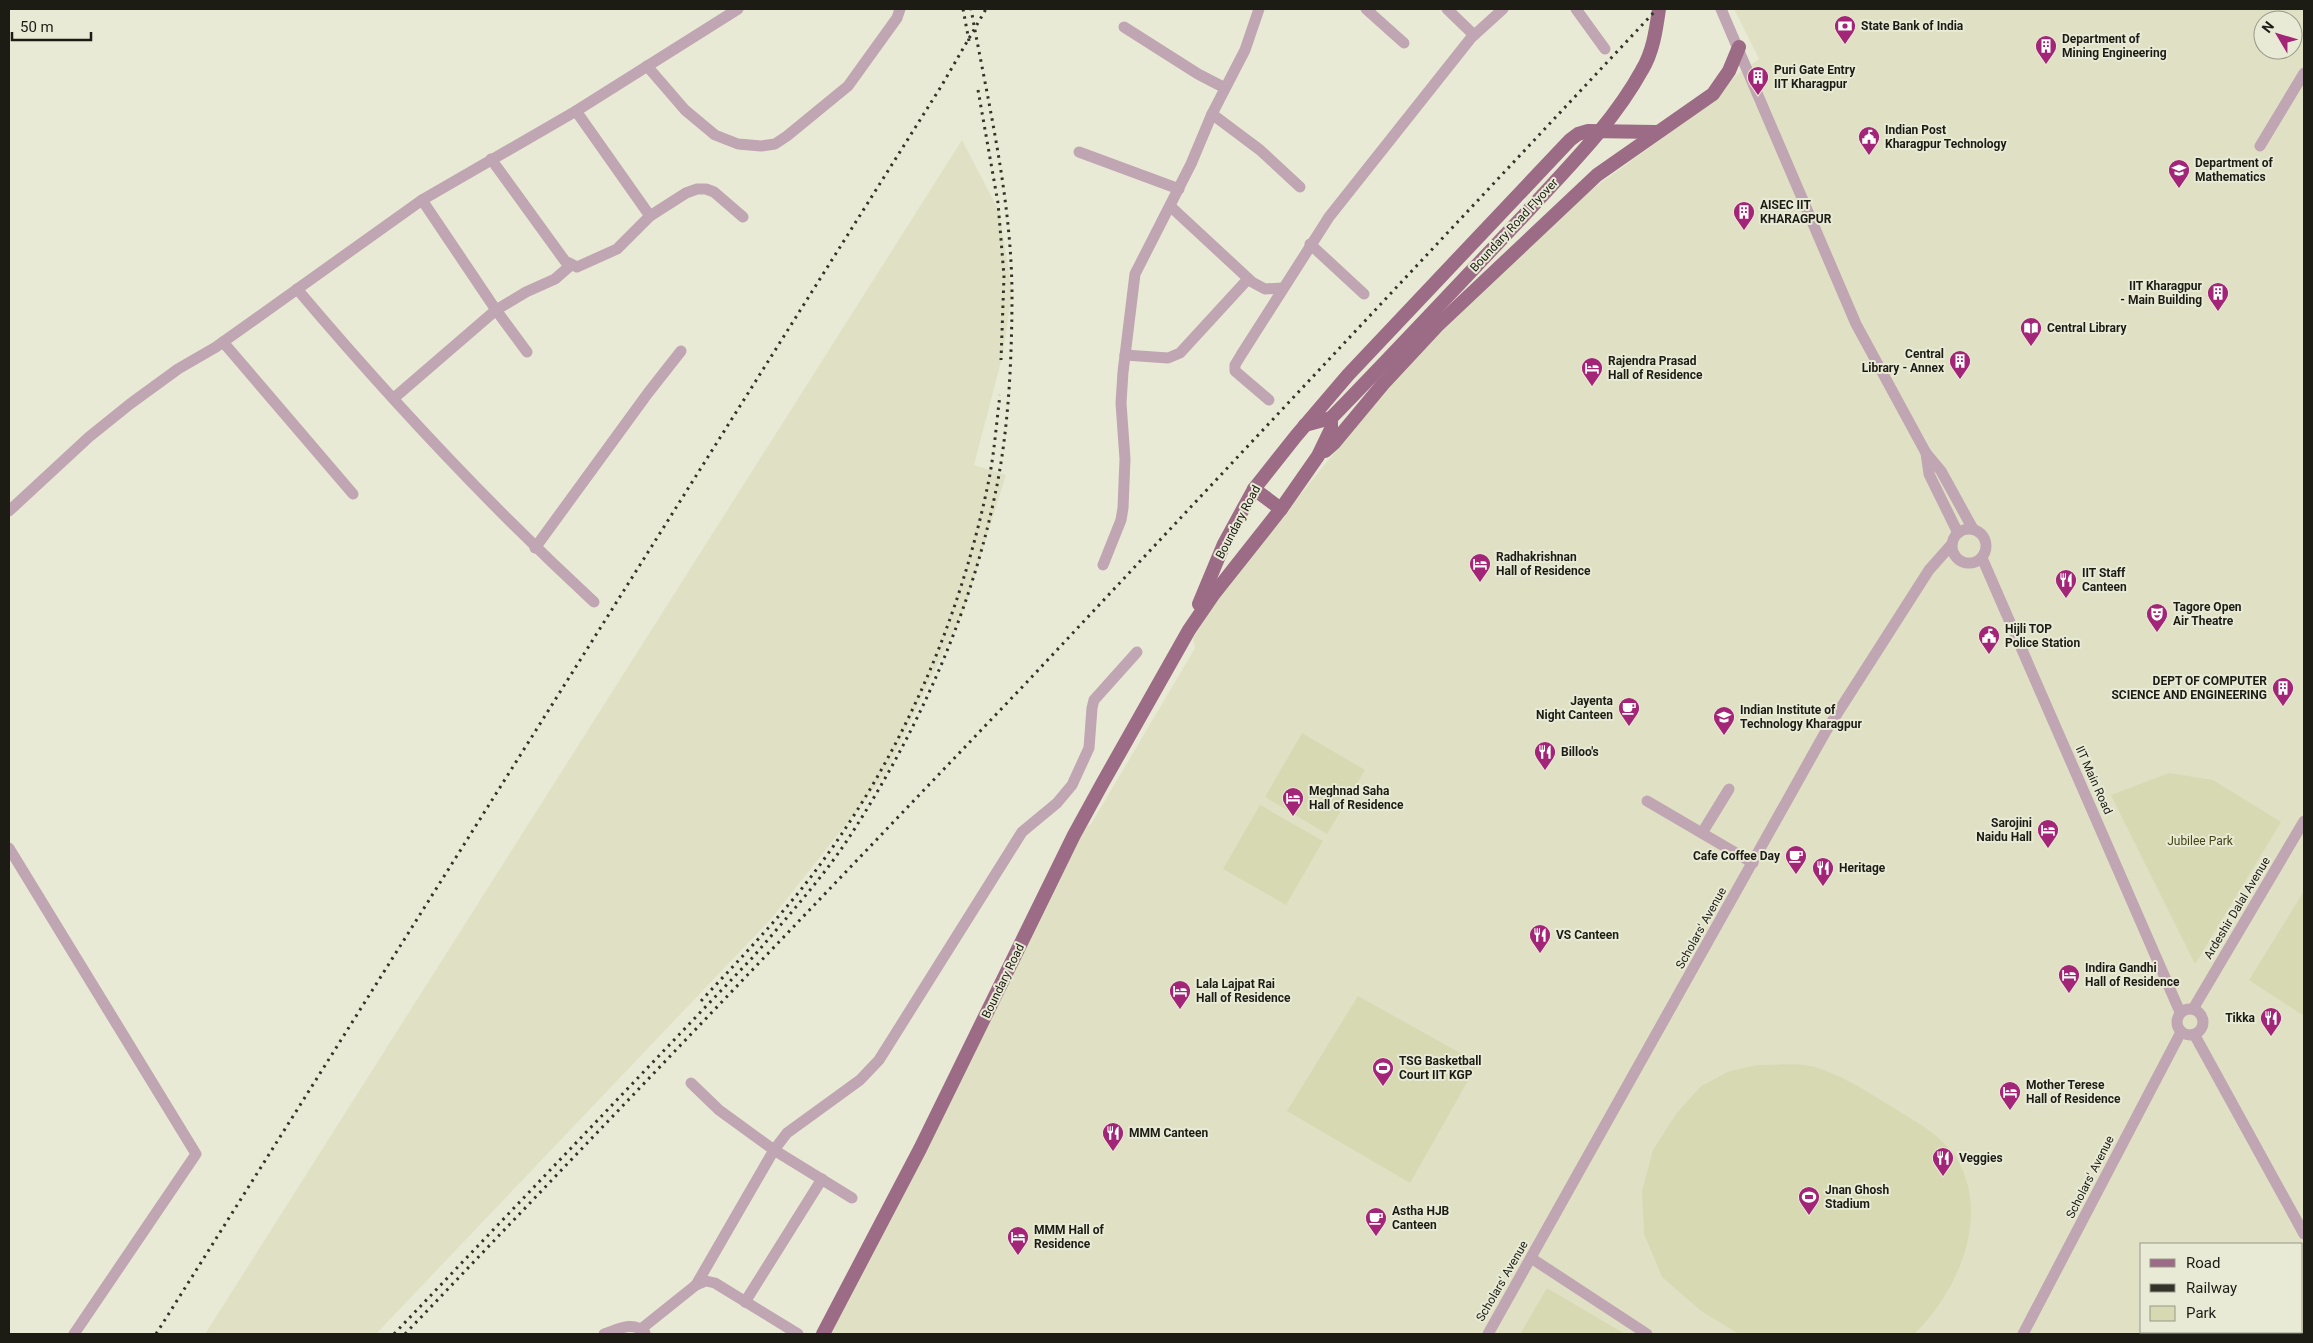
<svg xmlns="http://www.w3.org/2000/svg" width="2313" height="1343" font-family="Roboto,sans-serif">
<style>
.built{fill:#e0e1c4;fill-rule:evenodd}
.green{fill:#d7d9b3}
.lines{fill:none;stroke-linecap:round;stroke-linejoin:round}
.minor{stroke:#c0a5b3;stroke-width:11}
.major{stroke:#9c6c86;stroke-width:14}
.rail{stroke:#33332a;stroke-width:3;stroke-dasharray:2.5 5;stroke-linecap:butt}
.labels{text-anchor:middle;stroke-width:4;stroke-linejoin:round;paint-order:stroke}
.poi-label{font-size:12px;font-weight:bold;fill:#1c1c15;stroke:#e9ead5;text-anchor:start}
.street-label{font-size:12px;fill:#1c1c15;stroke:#e9ead5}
.park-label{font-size:12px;fill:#464515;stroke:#e9ead5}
</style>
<rect width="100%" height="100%" fill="#e9ead5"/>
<g class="built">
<path d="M1734,9H2304V1334H829L959,1084L1084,828L1091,824L1195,648L1193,638L1224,588L1397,376L1509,264L1580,198L1693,116L1738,74L1759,59ZM2263,20H2293V50H2263ZM2142,1244H2302V1332H2142Z"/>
<path d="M962,140L999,211L1012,290L1003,354L974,465L1006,475L965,607L885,775L771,919L376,1334H205Z"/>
</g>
<g class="green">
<path d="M1302,733L1365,770L1327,834L1265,797Z"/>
<path d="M2169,773L2213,780L2281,822L2195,964L2111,795Z"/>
<path d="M1260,805L1323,841L1286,905L1223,869Z"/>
<path d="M2304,891V1016L2249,980Z"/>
<path d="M1358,996L1478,1063L1410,1183L1287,1111Z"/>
<path d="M1757,1065C1774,1065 1793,1063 1810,1066C1835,1071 1868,1092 1889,1105C1912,1120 1942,1134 1957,1159C1991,1216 1958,1292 1914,1334H1739L1701,1311L1662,1277L1644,1234L1642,1191L1653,1150L1676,1114L1701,1086L1730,1071Z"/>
<path d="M1547,1288L1625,1334H1520Z"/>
</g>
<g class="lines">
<g class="minor">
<path d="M1366,9L1404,43"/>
<path d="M1447,9L1474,35"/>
<path d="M1576,9L1605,49"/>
<path d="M1721,9L1856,324L1926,453L1941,471L1973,529"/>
<path d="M1124,27L1198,74L1225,88"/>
<path d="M647,66L685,110L715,135L738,144L761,146L775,144L787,136L848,86L897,18L900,9"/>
<path d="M576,111L650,216"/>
<path d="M1212,114L1260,150L1300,187"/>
<path d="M2260,146L2304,73"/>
<path d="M1079,152L1179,189"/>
<path d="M491,159L565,261L577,267L617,249L650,216L686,193L697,189H706L714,192L743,217"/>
<path d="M422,200L496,310L527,352"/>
<path d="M1170,206L1252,282L1265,289L1283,288"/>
<path d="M1310,244L1364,294"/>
<path d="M297,289C390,399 488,504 594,602"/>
<path d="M223,342L353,494"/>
<path d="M1125,355L1168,358L1180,353L1248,279"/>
<path d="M394,398L496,310L526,292L555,279L571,265"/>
<path d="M1269,400L1235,371V365L1241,355L1329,217L1471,38L1503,9"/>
<path d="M1926,453L1929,474L1958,533"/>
<path d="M9,511L89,437L130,404L178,369L216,347L422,200L576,111L738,9"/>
<circle cx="1969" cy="546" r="17"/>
<path d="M535,548L648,393L681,351"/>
<path d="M1982,558L2180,1012"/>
<path d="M1103,565L1121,520L1123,508L1125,459L1121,403L1123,372L1135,274L1191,164L1212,114L1245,50L1259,9"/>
<path d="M1647,801L1753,863"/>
<path d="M1702,833L1729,789"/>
<path d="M9,848L196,1154L74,1334"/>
<circle cx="2190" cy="1022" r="13"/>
<path d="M2193,1009L2304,821"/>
<path d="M2194,1034L2304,1234"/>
<path d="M691,1083L719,1110L774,1150L852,1198"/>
<path d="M1531,1258L1647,1334"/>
<path d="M696,1285L774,1150L787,1133L860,1080L879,1060L1022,832L1057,803L1072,785L1089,748L1092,708L1094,700L1137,652"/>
<path d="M745,1302L822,1179"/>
<path d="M641,1329L696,1285L706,1281L715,1283L798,1334"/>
<path d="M604,1334C617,1330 633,1320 645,1333"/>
<path d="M1488,1334L1826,731L1929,570L1952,544"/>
<path d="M2023,1334L2181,1032"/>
</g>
<g class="major">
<path d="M1305,425L1331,418L1338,411C1402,345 1465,278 1528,211C1568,167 1613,123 1642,70C1653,52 1656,30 1659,9"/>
<path d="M1325,451L1334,443L1383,384L1437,326L1597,175L1713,94L1729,71L1739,47"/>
<path d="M1254,489L1281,509"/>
<path d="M1199,604L1224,544L1254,489L1296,436L1348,375L1570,140L1578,134L1588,131L1656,132"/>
<path d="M823,1334L920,1149L1074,835L1102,784L1189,630L1213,595L1281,509L1318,456L1331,429V418"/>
</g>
<g class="rail">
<path d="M963,9L969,41"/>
<path d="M978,90L998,203L1004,276L1001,360"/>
<path d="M701,1001C734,965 768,930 799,892C892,776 956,634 987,489C994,458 996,426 1000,395"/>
<path d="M156,1334L942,85L986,9"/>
<path d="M394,1334L754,956C787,917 822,879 850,836C918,731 971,613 996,490C1009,428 1012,355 1012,292C1011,197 988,102 971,9"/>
<path d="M405,1334L1027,682L1657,9"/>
</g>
</g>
<defs>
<g id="bank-pin" transform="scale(1.125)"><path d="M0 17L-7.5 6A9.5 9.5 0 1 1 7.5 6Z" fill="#a32577" stroke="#e9ead5"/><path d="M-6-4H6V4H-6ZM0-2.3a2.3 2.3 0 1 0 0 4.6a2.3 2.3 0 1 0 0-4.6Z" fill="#fff"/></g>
<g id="building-pin" transform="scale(1.125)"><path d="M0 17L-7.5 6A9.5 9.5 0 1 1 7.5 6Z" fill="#a32577" stroke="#e9ead5"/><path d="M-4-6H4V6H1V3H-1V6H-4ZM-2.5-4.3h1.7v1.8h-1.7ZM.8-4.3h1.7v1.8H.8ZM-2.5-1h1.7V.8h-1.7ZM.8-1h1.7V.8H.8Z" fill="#fff"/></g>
<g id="civic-pin" transform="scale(1.125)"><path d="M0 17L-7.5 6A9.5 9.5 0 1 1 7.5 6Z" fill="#a32577" stroke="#e9ead5"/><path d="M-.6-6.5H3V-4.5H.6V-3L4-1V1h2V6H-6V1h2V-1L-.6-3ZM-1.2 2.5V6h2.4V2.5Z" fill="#fff"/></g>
<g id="university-pin" transform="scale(1.125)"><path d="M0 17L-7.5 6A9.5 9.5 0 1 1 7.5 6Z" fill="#a32577" stroke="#e9ead5"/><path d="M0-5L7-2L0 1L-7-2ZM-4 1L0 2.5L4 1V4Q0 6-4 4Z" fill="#fff"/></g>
<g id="library-pin" transform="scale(1.125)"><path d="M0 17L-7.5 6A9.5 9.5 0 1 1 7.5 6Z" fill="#a32577" stroke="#e9ead5"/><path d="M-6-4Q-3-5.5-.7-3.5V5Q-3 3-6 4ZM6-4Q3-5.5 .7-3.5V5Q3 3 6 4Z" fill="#fff"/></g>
<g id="hotel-pin" transform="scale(1.125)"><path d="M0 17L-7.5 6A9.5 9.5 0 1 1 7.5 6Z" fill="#a32577" stroke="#e9ead5"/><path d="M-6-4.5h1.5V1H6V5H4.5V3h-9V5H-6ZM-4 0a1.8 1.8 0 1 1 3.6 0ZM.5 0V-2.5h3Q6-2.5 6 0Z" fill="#fff"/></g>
<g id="restaurant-pin" transform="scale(1.125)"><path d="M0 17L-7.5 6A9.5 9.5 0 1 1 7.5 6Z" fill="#a32577" stroke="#e9ead5"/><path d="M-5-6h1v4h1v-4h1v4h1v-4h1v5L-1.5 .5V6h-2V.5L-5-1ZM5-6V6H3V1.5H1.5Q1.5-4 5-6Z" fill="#fff"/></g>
<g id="theatre-pin" transform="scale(1.125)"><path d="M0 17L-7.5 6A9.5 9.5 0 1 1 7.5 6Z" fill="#a32577" stroke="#e9ead5"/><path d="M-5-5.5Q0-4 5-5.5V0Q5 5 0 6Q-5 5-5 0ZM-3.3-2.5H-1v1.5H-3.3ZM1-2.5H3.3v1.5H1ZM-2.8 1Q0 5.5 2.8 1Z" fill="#fff"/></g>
<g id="cafe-pin" transform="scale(1.125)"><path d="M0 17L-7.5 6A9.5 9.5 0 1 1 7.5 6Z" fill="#a32577" stroke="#e9ead5"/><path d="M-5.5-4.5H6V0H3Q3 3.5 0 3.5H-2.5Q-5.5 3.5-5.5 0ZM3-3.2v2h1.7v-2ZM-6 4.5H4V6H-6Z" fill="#fff"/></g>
<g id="stadium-pin" transform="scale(1.125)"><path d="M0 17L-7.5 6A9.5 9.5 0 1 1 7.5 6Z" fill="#a32577" stroke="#e9ead5"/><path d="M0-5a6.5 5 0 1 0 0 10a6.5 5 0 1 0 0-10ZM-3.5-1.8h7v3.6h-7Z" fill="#fff"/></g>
</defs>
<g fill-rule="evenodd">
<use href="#bank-pin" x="1845" y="26"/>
<use href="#building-pin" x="2046" y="46"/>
<use href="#building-pin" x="1758" y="77"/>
<use href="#civic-pin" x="1869" y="137"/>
<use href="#university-pin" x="2179" y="170"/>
<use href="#building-pin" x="1744" y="212"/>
<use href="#building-pin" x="2218" y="293"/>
<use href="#library-pin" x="2031" y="328"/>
<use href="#building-pin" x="1960" y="361"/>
<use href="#hotel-pin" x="1592" y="368"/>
<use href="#hotel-pin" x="1480" y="564"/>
<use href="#restaurant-pin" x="2066" y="580"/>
<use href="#theatre-pin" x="2157" y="614"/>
<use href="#civic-pin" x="1989" y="636"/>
<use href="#building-pin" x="2283" y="688"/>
<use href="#cafe-pin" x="1629" y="708"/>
<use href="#university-pin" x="1724" y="717"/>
<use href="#restaurant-pin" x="1545" y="752"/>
<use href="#hotel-pin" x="1293" y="798"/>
<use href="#hotel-pin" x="2048" y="830"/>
<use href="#cafe-pin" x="1796" y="856"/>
<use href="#restaurant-pin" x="1823" y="868"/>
<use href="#restaurant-pin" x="1540" y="935"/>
<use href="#hotel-pin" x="2069" y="975"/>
<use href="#hotel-pin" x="1180" y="991"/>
<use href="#restaurant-pin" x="2271" y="1018"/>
<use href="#stadium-pin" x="1383" y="1068"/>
<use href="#hotel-pin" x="2010" y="1092"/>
<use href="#restaurant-pin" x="1113" y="1133"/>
<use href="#restaurant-pin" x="1943" y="1158"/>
<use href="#stadium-pin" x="1809" y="1197"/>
<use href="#cafe-pin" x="1376" y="1218"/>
<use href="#hotel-pin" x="1018" y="1237"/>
</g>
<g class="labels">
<g class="poi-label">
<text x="1861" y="30">State Bank of India</text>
<text x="2062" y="43">Department of<tspan x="2062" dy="14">Mining Engineering</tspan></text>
<text x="1774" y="74">Puri Gate Entry<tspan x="1774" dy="14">IIT Kharagpur</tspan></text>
<text x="1885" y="134">Indian Post<tspan x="1885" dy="14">Kharagpur Technology</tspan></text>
<text x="2195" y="167">Department of<tspan x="2195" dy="14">Mathematics</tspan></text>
<text x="1760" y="209">AISEC IIT<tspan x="1760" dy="14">KHARAGPUR</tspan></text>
<text x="2202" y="290" text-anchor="end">IIT Kharagpur<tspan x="2202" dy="14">- Main Building</tspan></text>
<text x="2047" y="332">Central Library</text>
<text x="1944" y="358" text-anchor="end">Central<tspan x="1944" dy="14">Library - Annex</tspan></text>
<text x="1608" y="365">Rajendra Prasad<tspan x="1608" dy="14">Hall of Residence</tspan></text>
<text x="1496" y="561">Radhakrishnan<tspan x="1496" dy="14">Hall of Residence</tspan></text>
<text x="2082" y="577">IIT Staff<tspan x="2082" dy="14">Canteen</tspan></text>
<text x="2173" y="611">Tagore Open<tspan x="2173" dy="14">Air Theatre</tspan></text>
<text x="2005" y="633">Hijli TOP<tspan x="2005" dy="14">Police Station</tspan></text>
<text x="2267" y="685" text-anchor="end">DEPT OF COMPUTER<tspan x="2267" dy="14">SCIENCE AND ENGINEERING</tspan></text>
<text x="1613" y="705" text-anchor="end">Jayenta<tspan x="1613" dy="14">Night Canteen</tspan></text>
<text x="1740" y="714">Indian Institute of<tspan x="1740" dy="14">Technology Kharagpur</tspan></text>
<text x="1561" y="756">Billoo's</text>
<text x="1309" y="795">Meghnad Saha<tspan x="1309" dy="14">Hall of Residence</tspan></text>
<text x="2032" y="827" text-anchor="end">Sarojini<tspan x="2032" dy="14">Naidu Hall</tspan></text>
<text x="1780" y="860" text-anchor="end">Cafe Coffee Day</text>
<text x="1839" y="872">Heritage</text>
<text x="1556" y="939">VS Canteen</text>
<text x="2085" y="972">Indira Gandhi<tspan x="2085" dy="14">Hall of Residence</tspan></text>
<text x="1196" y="988">Lala Lajpat Rai<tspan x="1196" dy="14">Hall of Residence</tspan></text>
<text x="2255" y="1022" text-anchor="end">Tikka</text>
<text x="1399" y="1065">TSG Basketball<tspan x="1399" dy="14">Court IIT KGP</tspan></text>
<text x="2026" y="1089">Mother Terese<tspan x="2026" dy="14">Hall of Residence</tspan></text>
<text x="1129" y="1137">MMM Canteen</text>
<text x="1959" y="1162">Veggies</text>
<text x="1825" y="1194">Jnan Ghosh<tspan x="1825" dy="14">Stadium</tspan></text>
<text x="1392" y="1215">Astha HJB<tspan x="1392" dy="14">Canteen</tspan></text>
<text x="1034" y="1234">MMM Hall of<tspan x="1034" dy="14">Residence</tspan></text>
</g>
<g class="street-label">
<text transform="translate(1514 225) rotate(-47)" y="4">Boundary Road Flyover</text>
<text transform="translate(1238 522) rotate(-62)" y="4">Boundary Road</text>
<text transform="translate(2094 780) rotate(66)" y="4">IIT Main Road</text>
<text transform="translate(2237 908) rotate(-59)" y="4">Ardeshir Dalal Avenue</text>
<text transform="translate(1701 928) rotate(-61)" y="4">Scholars' Avenue</text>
<text transform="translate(1003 981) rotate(-64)" y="4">Boundary Road</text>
<text transform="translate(2090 1177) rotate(-63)" y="4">Scholars' Avenue</text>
<text transform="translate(1502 1281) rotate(-60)" y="4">Scholars' Avenue</text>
</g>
<g class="park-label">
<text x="2200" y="845">Jubilee Park</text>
</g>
</g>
<rect width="2313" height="1343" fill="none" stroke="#1c1c15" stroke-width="20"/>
<rect x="2140" y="1243" width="162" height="90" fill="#e9ead5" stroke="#979888"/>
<rect x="2150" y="1259" width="25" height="8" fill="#9c6c86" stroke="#979888"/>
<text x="2186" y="1268" font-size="15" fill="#1c1c15">Road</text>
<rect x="2150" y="1284" width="25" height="8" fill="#33332a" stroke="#979888"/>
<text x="2186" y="1293" font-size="15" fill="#1c1c15">Railway</text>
<rect x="2150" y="1306" width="25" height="15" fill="#d7d9b3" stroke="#979888"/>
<text x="2186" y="1318" font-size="15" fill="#1c1c15">Park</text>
<g transform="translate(2278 35) rotate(308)"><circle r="24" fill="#e9ead5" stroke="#979888"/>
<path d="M0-4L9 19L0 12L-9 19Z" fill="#a32577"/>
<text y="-8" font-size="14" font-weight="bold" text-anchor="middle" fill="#1c1c15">N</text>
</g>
<path d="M12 32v8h79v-8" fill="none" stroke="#1c1c15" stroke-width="2.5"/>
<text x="20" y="32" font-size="15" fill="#1c1c15" stroke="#e9ead5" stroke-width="4" paint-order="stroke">50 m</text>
</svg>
